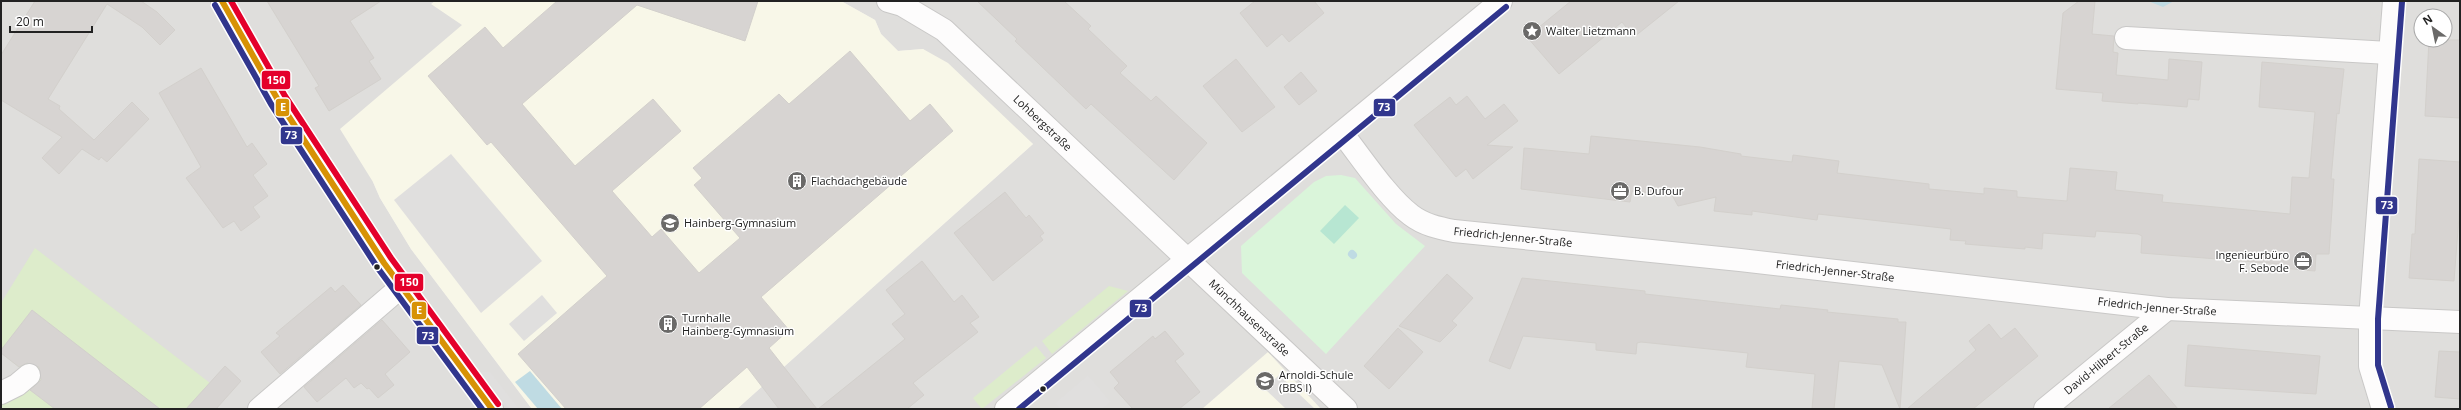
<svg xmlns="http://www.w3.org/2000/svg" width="2461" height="410" font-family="'Open Sans',sans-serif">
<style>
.residential{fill:#dfdedc;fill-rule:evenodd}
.education{fill:#f8f7e8}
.grass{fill:#ddeccb}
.park{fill:#daf5da}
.pitch{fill:#b7e6d2}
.parking{fill:#e0dfde}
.water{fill:#bfdbe3}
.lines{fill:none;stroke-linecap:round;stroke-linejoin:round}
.stream{stroke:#bfdbe3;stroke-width:8}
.building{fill:#d7d4d2;stroke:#d3d0cc}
.minor-casing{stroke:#c9c8c7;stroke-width:24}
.minor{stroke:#fdfcfc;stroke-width:22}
.bus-1-casing{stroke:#fff;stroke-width:9}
.bus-2-casing{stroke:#fff;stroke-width:9}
.bus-3-casing{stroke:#fff;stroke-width:9}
.bus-1{stroke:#d79205;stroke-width:6}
.bus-2{stroke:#31368d;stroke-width:6}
.bus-3{stroke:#e4002b;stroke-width:6}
.bus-dot{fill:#222;stroke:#fff;stroke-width:1.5}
.labels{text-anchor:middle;stroke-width:3;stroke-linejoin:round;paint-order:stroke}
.poi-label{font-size:11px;fill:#222;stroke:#fff;text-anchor:start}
.street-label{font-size:11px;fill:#222;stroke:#fff}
.line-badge{stroke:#fff;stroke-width:1.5}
.badge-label{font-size:11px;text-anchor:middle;font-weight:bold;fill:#fff}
</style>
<rect width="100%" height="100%" fill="#f0eeeb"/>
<g class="residential">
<path d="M1,1H435L432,4L463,25L373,182L380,198L411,249L532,409H1Z"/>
<path d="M841,1H2460V409H737L1033,144L923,49L898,51L881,34L875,20ZM2421,16H2445V40H2421Z"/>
</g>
<g class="education">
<path d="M435,1H841L875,20L881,34L898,51L923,49L948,63L1033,144L737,409H532L411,249L380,198L373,182L340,129L462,25L431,4Z"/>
<path d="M1268,352L1321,409H1202Z"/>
</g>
<g class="grass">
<path d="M35,248L210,383L186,409H1V403L34,379L1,353V303Z"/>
<path d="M1109,286L1128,291L1052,354L1042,341Z"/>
<path d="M1036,346L1046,358L982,409L973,398Z"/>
</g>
<path class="park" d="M1341,175L1355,178L1396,224L1425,246L1326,354L1242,273L1241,246L1314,182L1326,176Z"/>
<path class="pitch" d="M1345,205L1359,218L1334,244L1320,231Z"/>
<g class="parking">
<path d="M451,154L542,261L481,313L394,200Z"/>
<path d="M542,295L557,313L524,341L509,324Z"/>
<path d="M480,372H490L519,409H510Z"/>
<path d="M1088,375L1111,402L1102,409H1060L1055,403Z"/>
<path d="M1279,375L1315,409H1286L1265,389Z"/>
</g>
<g class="water">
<path d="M2148,1H2174L2163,7Z"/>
<path d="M530,371L562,409H538L515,382Z"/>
</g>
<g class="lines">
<path class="stream" d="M1352,254L1353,255"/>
</g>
<g class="building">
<path d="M35,1H141L157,12L175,30L160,45L142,27L107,4L48,99L60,106L59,109L94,140L132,102L149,119L107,162L101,157L99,160L82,149L59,174L42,158L62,137L1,100V55Z"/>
<path d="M267,1H381L350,21L374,58L369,61L381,79L329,111L315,88L319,86Z"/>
<path d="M557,1H758L745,41L637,5L522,104L575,166L653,99L681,131L612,191L652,237L661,229L699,273L740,238L694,185L702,178L693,168L779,94L789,104L850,51L910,121L930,104L953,131L761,297L789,330L769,348L817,409H779L747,367L699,409H566L518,354L607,276L491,142L487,145L428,76L485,27L503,48Z"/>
<path d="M977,1H1064L1091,26L1088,29L1127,66L1120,73L1151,101L1156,96L1207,143L1174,180L1091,104L1086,109L1015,41L1017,39Z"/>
<path d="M1255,1H1314L1324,13L1289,42L1282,34L1267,47L1240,13Z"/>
<path d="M1571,1H1679L1634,37L1622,22L1559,74L1527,37Z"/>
<path d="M2079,1H2095L2092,34L2114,36L2113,52L2118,53L2116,75L2168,80L2169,59L2202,62L2199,100L2188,99L2187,107L2138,103V104L2102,101L2103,93L2056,89L2063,13Z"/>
<path d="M2429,40H2460V118L2425,116Z"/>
<path d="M1236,59L1275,107L1242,132L1203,86Z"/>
<path d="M2262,62L2344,69L2339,114L2337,113L2331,179H2334L2329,254H2316L2315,271L2280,268L2281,264L2141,253L2142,236L2138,234L2096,231L2095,237L2043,233L2042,249L2025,247V249L1965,244L1966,241L1950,240L1951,229L1818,214L1817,220L1752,211V215L1714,211L1716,197L1678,206L1672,195L1632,191L1630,202L1521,189L1524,148L1589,154L1591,136L1700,147L1741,154V156L1792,162L1793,155L1839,161L1837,173L1929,184V189L1984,194V188L2017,191V197L2067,201L2070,168L2117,172L2115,190L2163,195L2162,202L2290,214L2292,177L2309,178L2315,112L2259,107Z"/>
<path d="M201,68L247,147L252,143L267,164L253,175L268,196L253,207L260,217L241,231L234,221L223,228L186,178L201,167L159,93Z"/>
<path d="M1301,72L1317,91L1299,105L1284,87Z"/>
<path d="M1467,96L1485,119L1504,104L1518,121L1487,145L1513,147L1473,179L1466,169L1456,177L1414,125L1450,97L1456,105Z"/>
<path d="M2419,159L2460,162V204L2454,281L2409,278L2412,234H2415Z"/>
<path d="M1005,192L1026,218L1029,215L1044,233L1040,236L1043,240L993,281L954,233Z"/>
<path d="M922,261L954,302L962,295L979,317L970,323L978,332L913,383L924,395L907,409H818L905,339L892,324L905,314L886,290Z"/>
<path d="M1447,274L1473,298L1452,321L1457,325L1440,342L1399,326Z"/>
<path d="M1522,278L1645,291V294L1780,309L1781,305L1828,310L1827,312L1898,319V322H1906L1900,409L1882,365L1839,361L1834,409H1812L1815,374L1746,367L1748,353L1641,342L1637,343L1636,354L1596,350V343L1523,336L1510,369L1489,361Z"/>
<path d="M343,285L361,305L280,374L261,352L280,336L276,333L331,287L335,292Z"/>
<path d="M32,310L103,365L160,409H55L30,390L41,380L39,367L27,363L19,367L1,353V350Z"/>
<path d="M382,320L410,352L385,374L394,385L378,398L369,388L367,389L361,383L354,388L346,378L317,402L304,387Z"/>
<path d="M1989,324L2001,339L2015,328L2038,356L1973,409H1907L1976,350L1969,341Z"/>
<path d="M1398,328L1423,352L1389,389L1364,366Z"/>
<path d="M1165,331L1184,354L1175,361L1200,392L1179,409H1133L1114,388L1119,383L1110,372L1153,336L1155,339Z"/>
<path d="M2188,345L2320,356L2316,394L2185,386Z"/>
<path d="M2439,351L2460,352V399L2435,397Z"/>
<path d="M225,366L241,381L216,409H186Z"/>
<path d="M2149,375L2178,409H2108Z"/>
</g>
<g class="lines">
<g class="minor-casing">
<g id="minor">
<path d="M222,1L278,100L384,263L492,409"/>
<path id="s1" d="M888,1L902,5L944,30L1346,409"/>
<path d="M2126,38L2389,53"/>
<path id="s2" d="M1342,133C1361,157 1387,197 1411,215C1424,225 1439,228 1454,231L1740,260L2167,309L2460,322"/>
<path d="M1,393L17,385L29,375"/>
<path d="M259,409L401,287"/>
<path d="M1006,409L1501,1"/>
<path id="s3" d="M2045,409L2167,309"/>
<path d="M2383,409L2370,366V319L2394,1"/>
</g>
</g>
<use href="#minor" class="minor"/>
<g class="bus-1-casing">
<path id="bus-1" d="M222,1L278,100L384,263L492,409"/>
</g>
<g class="bus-2-casing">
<g id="bus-2">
<path d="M215,5L271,104L377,267L482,409"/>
<path d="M2391,407L2378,365V319L2402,2"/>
<path d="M1019,409L1506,7"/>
</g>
</g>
<g class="bus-3-casing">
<path id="bus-3" d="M231,1L285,96L391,258L498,404"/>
</g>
<use href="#bus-1" class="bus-1"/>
<use href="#bus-2" class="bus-2"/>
<use href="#bus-3" class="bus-3"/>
</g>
<defs>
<g id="sight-disc" transform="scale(1)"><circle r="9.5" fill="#6a6968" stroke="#fff"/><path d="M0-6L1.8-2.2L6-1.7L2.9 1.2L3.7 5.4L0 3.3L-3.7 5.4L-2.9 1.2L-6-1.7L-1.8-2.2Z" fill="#fff"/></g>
<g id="building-disc" transform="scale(1)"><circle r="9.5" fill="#6a6968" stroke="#fff"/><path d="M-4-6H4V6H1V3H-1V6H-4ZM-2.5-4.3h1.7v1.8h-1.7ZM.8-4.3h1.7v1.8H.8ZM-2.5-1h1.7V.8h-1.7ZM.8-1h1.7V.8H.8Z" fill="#fff"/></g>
<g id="office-disc" transform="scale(1)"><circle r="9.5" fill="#6a6968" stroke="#fff"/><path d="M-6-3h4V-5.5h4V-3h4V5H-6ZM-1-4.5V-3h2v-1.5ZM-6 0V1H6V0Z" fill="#fff"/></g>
<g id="school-disc" transform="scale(1)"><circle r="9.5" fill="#6a6968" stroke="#fff"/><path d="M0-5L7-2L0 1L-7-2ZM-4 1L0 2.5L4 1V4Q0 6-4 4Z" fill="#fff"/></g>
</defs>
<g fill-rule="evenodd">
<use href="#sight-disc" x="1532" y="31"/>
<use href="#building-disc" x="797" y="181"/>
<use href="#office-disc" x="1620" y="191"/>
<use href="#school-disc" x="670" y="223"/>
<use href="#office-disc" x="2303" y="261"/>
<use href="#building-disc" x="668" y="324"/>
<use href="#school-disc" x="1265" y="381"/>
</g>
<g class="bus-dot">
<circle cx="377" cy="267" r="3.5"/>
<circle cx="1043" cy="389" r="3.5"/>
</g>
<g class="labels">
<g class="poi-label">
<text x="1546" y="35">Walter Lietzmann</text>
<text x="811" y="185">Flachdachgebäude</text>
<text x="1634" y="195">B. Dufour</text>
<text x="684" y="227">Hainberg-Gymnasium</text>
<text x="2289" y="259" text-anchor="end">Ingenieurbüro<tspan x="2289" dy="13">F. Sebode</tspan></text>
<text x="682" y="322">Turnhalle<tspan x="682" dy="13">Hainberg-Gymnasium</tspan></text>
<text x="1279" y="379">Arnoldi-Schule<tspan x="1279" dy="13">(BBS I)</tspan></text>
</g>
<g class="street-label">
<text dy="4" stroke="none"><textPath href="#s1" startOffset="199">Lohbergstraße</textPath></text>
<text dy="4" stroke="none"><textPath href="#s2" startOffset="213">Friedrich-Jenner-Straße</textPath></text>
<text dy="4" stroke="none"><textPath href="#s2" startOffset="537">Friedrich-Jenner-Straße</textPath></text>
<text dy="4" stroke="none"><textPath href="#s2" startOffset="861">Friedrich-Jenner-Straße</textPath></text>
<text dy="4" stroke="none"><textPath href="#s1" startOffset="483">Münchhausenstraße</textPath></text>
<text dy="4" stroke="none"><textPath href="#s3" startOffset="79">David-Hilbert-Straße</textPath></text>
</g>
</g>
<g class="line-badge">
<rect x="261" y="70" width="30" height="20" rx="4" fill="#e4002b"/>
<rect x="275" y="98" width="15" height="19" rx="4" fill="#d79205"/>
<rect x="1373" y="98" width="23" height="19" rx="4" fill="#31368d"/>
<rect x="280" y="126" width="23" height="19" rx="4" fill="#31368d"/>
<rect x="2375" y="196" width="23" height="19" rx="4" fill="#31368d"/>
<rect x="394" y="273" width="30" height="19" rx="4" fill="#e4002b"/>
<rect x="1129" y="299" width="23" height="19" rx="4" fill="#31368d"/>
<rect x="411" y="301" width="16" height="19" rx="4" fill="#d79205"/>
<rect x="416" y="326" width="23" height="19" rx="4" fill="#31368d"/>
</g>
<g class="badge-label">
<text x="276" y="84">150</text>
<text x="283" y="111">E</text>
<text x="1384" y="111">73</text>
<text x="291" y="139">73</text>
<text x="2387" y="209">73</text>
<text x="409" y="286">150</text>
<text x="1141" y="312">73</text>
<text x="419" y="314">E</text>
<text x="428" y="340">73</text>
</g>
<rect width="2461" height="410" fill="none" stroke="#222222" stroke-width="4"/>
<g transform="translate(2433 28) rotate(327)"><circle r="19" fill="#ffffff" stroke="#a7a7a7"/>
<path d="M0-3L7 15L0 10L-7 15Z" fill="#6a6968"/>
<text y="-6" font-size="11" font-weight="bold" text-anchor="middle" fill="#222222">N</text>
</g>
<path d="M10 26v6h82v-6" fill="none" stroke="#222222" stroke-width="2"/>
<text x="16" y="26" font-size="12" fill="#222222" stroke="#ffffff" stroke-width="3" paint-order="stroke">20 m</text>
</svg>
